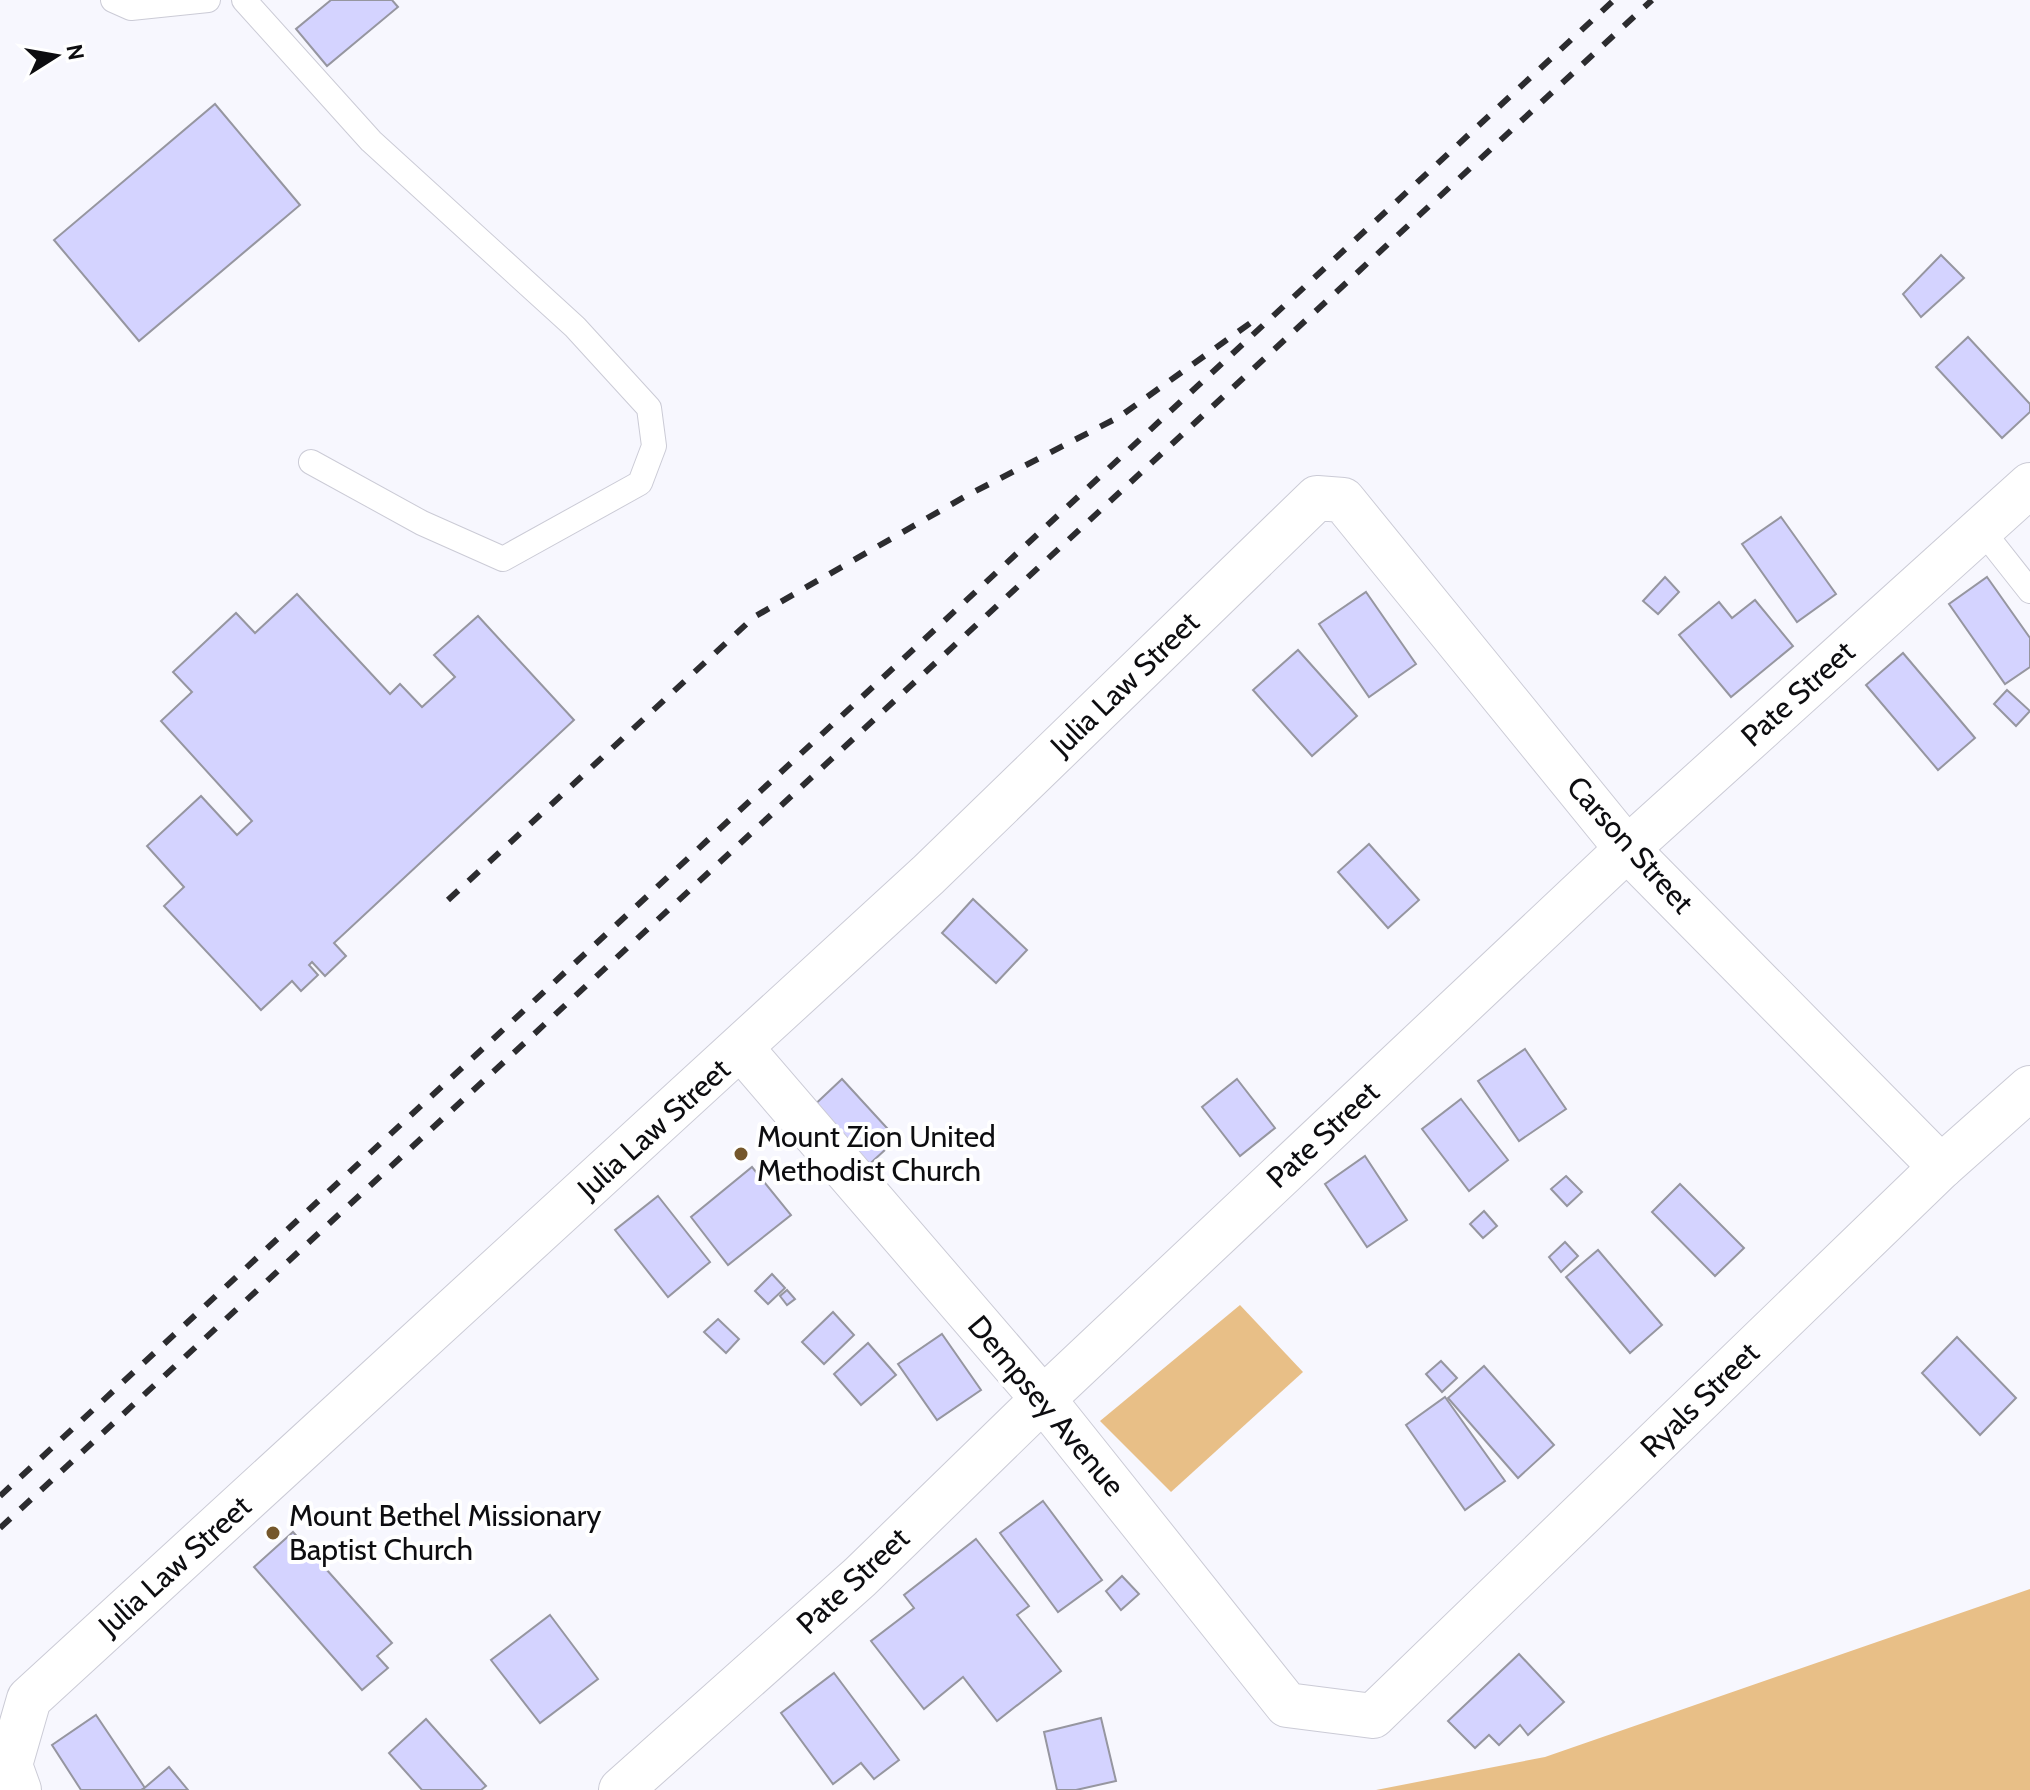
<svg xmlns="http://www.w3.org/2000/svg" width="2030" height="1790" font-family="Cabin,sans-serif">
<style>
.green{fill:#e8bf87}
.building{fill:#d4d3ff;stroke:#9696a0;stroke-width:2}
.lines{fill:none;stroke-linecap:round;stroke-linejoin:round}
.lane-casing{stroke:#cbcbd6;stroke-width:26}
.street-casing{stroke:#cbcbd6;stroke-width:46}
.lane{stroke:#fff;stroke-width:24}
.street{stroke:#fff;stroke-width:44}
.rail{stroke:#2c2c2f;stroke-width:6;stroke-dasharray:14 14;stroke-linecap:butt}
.poi-dot{fill:#75572b;stroke:#fff;stroke-width:3}
.labels{text-anchor:middle;stroke-width:8;stroke-linejoin:round;paint-order:stroke}
.street-label{font-size:30px;fill:#0d0d10;stroke:#fff}
.poi-label{font-size:30px;fill:#0d0d10;stroke:#fff;text-anchor:start}
</style>
<rect width="100%" height="100%" fill="#f7f7fe"/>
<g class="green">
<path d="M1240,1305L1303,1372L1171,1492L1100,1421Z"/>
<path d="M2030,1589V1790H1376L1545,1757Z"/>
</g>
<g class="building">
<path d="M331,0H392L398,7L327,66L296,29Z"/>
<path d="M215,104L300,205L139,341L54,240Z"/>
<path d="M1941,255L1964,278L1921,317L1903,294Z"/>
<path d="M1968,337L2030,404V412L2002,438L1936,367Z"/>
<path d="M1781,517L1836,594L1797,622L1742,544Z"/>
<path d="M1665,577L1679,592L1658,614L1643,601Z"/>
<path d="M1987,577L2030,638V667L2005,684L1949,604Z"/>
<path d="M1366,592L1416,664L1369,697L1319,624Z"/>
<path d="M297,594L390,694L400,684L422,707L455,677L434,655L478,616L574,720L334,943L346,956L325,976L312,962L309,965L318,975L301,991L292,981L261,1010L164,906L184,887L147,846L201,796L237,835L252,821L161,721L192,692L173,672L236,613L255,633Z"/>
<path d="M1755,600L1793,646L1731,697L1679,635L1719,602L1732,618Z"/>
<path d="M1298,650L1357,716L1312,756L1253,690Z"/>
<path d="M1903,653L1975,738L1938,770L1866,685Z"/>
<path d="M2007,690L2030,711L2016,726L1994,704Z"/>
<path d="M1369,844L1419,900L1388,928L1338,872Z"/>
<path d="M973,899L1027,950L996,983L942,933Z"/>
<path d="M1525,1049L1566,1109L1519,1141L1478,1081Z"/>
<path d="M842,1079L897,1139L863,1170L808,1111Z"/>
<path d="M1237,1079L1275,1128L1240,1156L1202,1107Z"/>
<path d="M1461,1099L1508,1160L1469,1191L1422,1129Z"/>
<path d="M1365,1156L1407,1220L1367,1247L1325,1184Z"/>
<path d="M752,1167L791,1215L728,1265L691,1217Z"/>
<path d="M1566,1176L1582,1192L1567,1206L1551,1189Z"/>
<path d="M1680,1184L1744,1248L1715,1276L1652,1212Z"/>
<path d="M658,1196L710,1262L668,1297L615,1230Z"/>
<path d="M1484,1211L1497,1226L1483,1238L1470,1224Z"/>
<path d="M1565,1242L1578,1256L1561,1272L1549,1257Z"/>
<path d="M1598,1250L1662,1325L1630,1353L1566,1277Z"/>
<path d="M772,1274L785,1288L768,1304L755,1291Z"/>
<path d="M787,1290L795,1299L787,1305L780,1296Z"/>
<path d="M833,1312L854,1335L824,1364L802,1342Z"/>
<path d="M718,1319L739,1339L726,1353L704,1332Z"/>
<path d="M942,1334L981,1390L937,1420L898,1364Z"/>
<path d="M1957,1337L2016,1398L1980,1435L1922,1373Z"/>
<path d="M868,1343L896,1375L861,1405L834,1374Z"/>
<path d="M1441,1361L1457,1378L1442,1392L1426,1374Z"/>
<path d="M1484,1366L1554,1445L1518,1478L1448,1398Z"/>
<path d="M1445,1397L1505,1481L1465,1510L1406,1425Z"/>
<path d="M1043,1501L1102,1580L1058,1612L1000,1533Z"/>
<path d="M293,1532L392,1643L377,1656L388,1668L362,1690L254,1567Z"/>
<path d="M976,1539L1029,1606L1017,1615L1061,1671L997,1721L963,1677L924,1709L871,1641L914,1608L904,1595Z"/>
<path d="M1122,1576L1139,1594L1121,1610L1106,1591Z"/>
<path d="M550,1615L598,1679L540,1723L491,1660Z"/>
<path d="M1519,1654L1564,1702L1528,1735L1520,1725L1499,1745L1489,1735L1475,1748L1448,1721Z"/>
<path d="M834,1673L899,1760L874,1779L861,1763L833,1784L781,1713Z"/>
<path d="M96,1715L145,1788L141,1790H81L52,1745Z"/>
<path d="M1101,1718L1116,1781L1076,1790H1057L1044,1732Z"/>
<path d="M426,1719L486,1786L481,1790H422L389,1753Z"/>
<path d="M169,1767L188,1790H142Z"/>
</g>
<g class="lines">
<g class="lane-casing">
<g id="lane">
<path d="M113,0L131,8L208,0"/>
<path d="M244,0L371,141L575,327L649,408L654,446L640,483L503,559L422,523L311,462"/>
<path d="M1981,529L2030,591"/>
</g>
</g>
<g class="street-casing">
<g id="street">
<path d="M741,1048L1043,1399L1287,1705L1373,1716L1941,1167L2030,1088"/>
<path d="M19,1790L10,1765L29,1699L928,875L1317,498L1343,500L1627,849L1941,1167"/>
<path d="M621,1790L860,1577L1043,1399L1627,849L2030,485"/>
</g>
</g>
<use href="#lane" class="lane"/>
<use href="#street" class="street"/>
<g class="rail">
<path d="M448,900L754,617L966,496L1119,417L1256,319"/>
<path d="M0,1496L1614,0"/>
<path d="M0,1528L1652,0"/>
</g>
</g>
<g class="poi-dot">
<circle cx="741" cy="1154" r="8"/>
<circle cx="273" cy="1533" r="8"/>
</g>
<g class="labels">
<g class="street-label">
<text transform="translate(1125 684) rotate(-44)" y="10">Julia Law Street</text>
<text transform="translate(1798 694) rotate(-42)" y="10">Pate Street</text>
<text transform="translate(1630 845) rotate(48)" y="10">Carson Street</text>
<text transform="translate(654 1129) rotate(-42)" y="10">Julia Law Street</text>
<text transform="translate(1323 1135) rotate(-43)" y="10">Pate Street</text>
<text transform="translate(1700 1400) rotate(-44)" y="10">Ryals Street</text>
<text transform="translate(1046 1406) rotate(50)" y="10">Dempsey Avenue</text>
<text transform="translate(175 1566) rotate(-42)" y="10">Julia Law Street</text>
<text transform="translate(853 1581) rotate(-43)" y="10">Pate Street</text>
</g>
<g class="poi-label">
<text x="757" y="1147">Mount Zion United<tspan x="757" dy="34">Methodist Church</tspan></text>
<text x="289" y="1526">Mount Bethel Missionary<tspan x="289" dy="34">Baptist Church</tspan></text>
</g>
</g>
<g transform="translate(56 56) rotate(79)" stroke="#ffffff" stroke-width="6" paint-order="stroke">
<path d="M0-6L14 30L0 20L-14 30Z" fill="#0d0d10"/>
<text y="-12" font-size="22" font-weight="bold" text-anchor="middle" fill="#0d0d10">N</text>
</g>
</svg>
